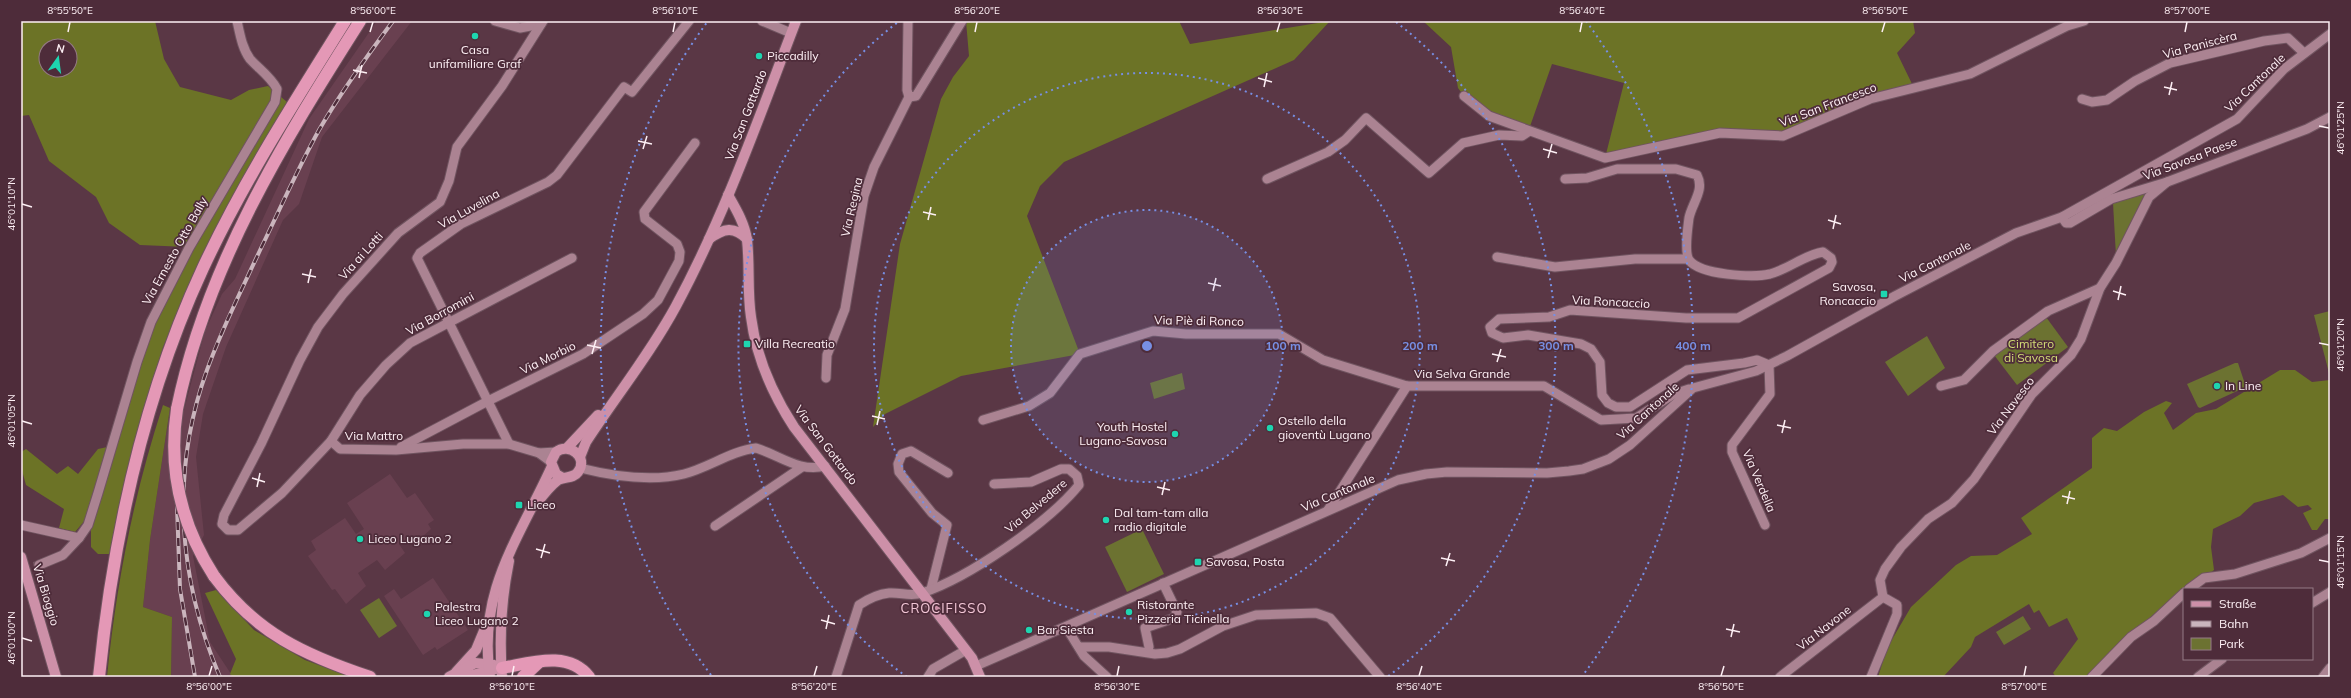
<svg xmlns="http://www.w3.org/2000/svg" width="2351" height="698" font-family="Mulish,sans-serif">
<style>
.built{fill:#694050}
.green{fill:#6c7231}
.forest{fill:#6c7326;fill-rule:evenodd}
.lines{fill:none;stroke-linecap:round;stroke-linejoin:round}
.minor-tunnel{stroke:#73535f;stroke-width:9;stroke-dasharray:9 4.5;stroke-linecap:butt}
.minor-casing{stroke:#705460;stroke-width:11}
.major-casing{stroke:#705460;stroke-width:12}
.highway-casing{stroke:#705460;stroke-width:14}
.minor{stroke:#ab8392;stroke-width:9}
.major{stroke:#cd90a8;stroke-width:10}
.highway{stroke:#e498b6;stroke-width:12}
.rail-casing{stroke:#cab5bd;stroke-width:4}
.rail{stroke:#4e2c3a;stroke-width:2.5;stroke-dasharray:8;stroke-linecap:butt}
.highway-bridge-casing{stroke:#705460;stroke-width:14;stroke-linecap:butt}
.highway-bridge{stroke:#e498b6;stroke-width:12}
.ticks{fill:none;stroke:#fef0f5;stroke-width:1.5}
.ring{fill:none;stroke:#778fe4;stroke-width:2;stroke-dasharray:2 4}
.poi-dot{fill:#1ed5b0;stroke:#4e2c3a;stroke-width:1.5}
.labels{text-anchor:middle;stroke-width:3.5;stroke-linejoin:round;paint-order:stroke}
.street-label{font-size:12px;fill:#fef0f5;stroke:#4e2c3a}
.poi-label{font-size:12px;fill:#fef0f5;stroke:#4e2c3a;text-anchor:start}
.park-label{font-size:12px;fill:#d3de76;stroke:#4e2c3a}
.neighbourhood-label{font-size:13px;letter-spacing:1px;fill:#f3c7d7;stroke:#4e2c3a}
.centre{fill:#778fe4;stroke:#4e2c3a;stroke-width:2}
.ring-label{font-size:12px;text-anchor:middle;font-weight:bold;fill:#778fe4;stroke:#4e2c3a;stroke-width:3.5;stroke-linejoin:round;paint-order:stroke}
.neatline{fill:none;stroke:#fef0f5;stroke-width:1.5}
.ticks-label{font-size:10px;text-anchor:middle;fill:#fef0f5}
</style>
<rect width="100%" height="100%" fill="#5a3745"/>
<g class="built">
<path d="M377,21H412L322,137L299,204L283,220L226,347L203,414L196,457L204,535L193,556L210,642L233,677H171L172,617L143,607L150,540L170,408L184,410L205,331L222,294L235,279L309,119Z"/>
<path d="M390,474L407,498L415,493L434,520L428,524L431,529L414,544L409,538L399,544L405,553L385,570L377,560L358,573L366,586L346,604L335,589L332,590L308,556L316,550L311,541L345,518L356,534L364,529L347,503Z"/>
<path d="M433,578L468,630L437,650L435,647L423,655L384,596L394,589L401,599Z"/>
</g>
<g class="green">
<path d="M2145,192L2146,198L2116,256L2113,203Z"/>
<path d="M2330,311V373H2329L2314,315Z"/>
<path d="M2046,317L2068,347L2017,385L1994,355Z"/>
<path d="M1927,336L1945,368L1908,396L1885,362Z"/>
<path d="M2235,363H2238L2246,387L2200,408L2198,407L2187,384Z"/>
<path d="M1182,373L1185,389L1154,399L1150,383Z"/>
<path d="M1142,529L1164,574L1127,592L1105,547Z"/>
<path d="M379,598L397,626L379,638L360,610Z"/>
<path d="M2023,616L2031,629L2004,645L1996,632Z"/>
</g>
<g class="forest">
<path d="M21,21H155L164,59L180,87L231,100L249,90L268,86L287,102L203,255L163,347L126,479L111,554H98L91,547V513L75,532L59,528L64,509L26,485L21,467V452L26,449L57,474L68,466L78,474L98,449L112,446L136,362L188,247L140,245L109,223L96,197L49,161L29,115L21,116ZM46,46H70V70H46Z"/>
<path d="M966,21H1179L1190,44L1330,21L1294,60L1064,162L1040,186L1027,216L1080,354L961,376L885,414L873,427L900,244L941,99L953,77L969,56Z"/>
<path d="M1423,21H1913L1915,33L1897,53L1914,88L1870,99L1783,136L1720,133L1605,158L1624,83L1552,64L1528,132L1489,116L1464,96L1458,88L1451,47Z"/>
<path d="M2280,370H2295L2312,382L2330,380V519H2325L2317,530H2312L2303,513L2312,509L2308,505L2298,507L2283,495L2254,503L2240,516L2213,529L2211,547L2214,570L2189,589L2092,677H2056L2053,673L2078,639L2067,618L2049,627L2039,610L2034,613L2029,604L1975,637L1971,647L1943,677H1878L1887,648L1911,607L1956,565L1971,556L1997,555L2032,534L2021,518L2092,468V438L2104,428L2117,431L2144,412L2166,401L2172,403L2164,413L2173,430L2196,413L2216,409Z"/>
<path d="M163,405L170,408L150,540L143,607L172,617L171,677H107C116,585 134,493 163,405Z"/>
<path d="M216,590L254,630L305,660L351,677H233L230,674L236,659L205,593Z"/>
</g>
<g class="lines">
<path class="minor-tunnel" d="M21,570L39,565"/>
<g class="minor-casing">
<g id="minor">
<path d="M495,21L520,28L541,24"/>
<path d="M762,21L791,33"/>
<path d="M1464,96L1489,116L1605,158L1720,133L1783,136L1870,99L1970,74L2067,26L2084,21"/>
<path d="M909,97L916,96L962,21"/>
<path d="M2082,99L2092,102L2107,100L2135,81L2170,63L2264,41L2288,38L2304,53"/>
<path d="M1267,179L1328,152L1345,140L1366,118L1429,173L1463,143L1499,135L1522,136L1528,132"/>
<path d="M1565,179L1587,178L1617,169H1676L1697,175C1705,190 1692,203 1689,218C1688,226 1684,252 1689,260C1700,275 1753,278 1770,274C1789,269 1804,255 1823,252L1831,258L1832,262L1829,268L1738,318H1686L1570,310L1549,317L1499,319L1490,327L1492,333L1503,338L1528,335L1581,344L1591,349L1600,362L1602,395L1608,403L1616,407H1630L1687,370L1744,363L1757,360L1769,365L1770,394L1732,445V452L1765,525"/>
<path d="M2062,217L2066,223H2070L2111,199L2167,182L2307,129L2330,117"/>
<path d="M1497,257L1555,267L1635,259H1688"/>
<path d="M826,378L827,355L845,309L864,196L874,167L909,97L907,90L908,21"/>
<path d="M1941,386L1964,380L1993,351L2048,311L2100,288"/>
<path d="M983,420L1029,406L1050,393L1080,354L1153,331L1186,334H1279L1323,360L1407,386"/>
<path d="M331,441L360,395L386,365L410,343L572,258"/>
<path d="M509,444L417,258L420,253L461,224L548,182L557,175L624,87L632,92L689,21"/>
<path d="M401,447L488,401L583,354L643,314L658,300L679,261L680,252L677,244L645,219L644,212L695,143"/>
<path d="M539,453L509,444H463L396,450L340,449L331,441L282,493L238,530H228L222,524L224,515L261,444L300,360L318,327L343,294L398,233L440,202L449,181L457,147L502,86L543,21"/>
<path d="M551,462L539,453L556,452"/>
<path d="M580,468C612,476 651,482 684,474C708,468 731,451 756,448C779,455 800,473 825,466"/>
<path d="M1328,510L1407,386H1544L1601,420L1636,418L1674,394L1689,389"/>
<path d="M21,525L79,538L88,525L98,493L137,362L151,322L189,248L275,102L277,89C271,77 259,69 250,59C242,48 240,34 237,21"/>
<path d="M715,526L802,467"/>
<path d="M39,565L63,555L79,538"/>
<path d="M931,589L947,525L932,513L899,472L898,464L902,454L911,451L948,473"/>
<path d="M2189,589L2204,578L2235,574L2301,553L2330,538"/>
<path d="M2312,603L2330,592"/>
<path d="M1066,627L1084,656L1107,677"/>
<path d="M1079,647H1109L1155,654L1167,653L1180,649L1223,626L1256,615L1316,613L1330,618L1380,677"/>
<path d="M1149,647L1145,628L1174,618L1177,612L1163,583"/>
<path d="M976,666L1398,480L1426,474L1447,472L1547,473L1569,471L1583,469L1609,459L1630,445L1693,388L1756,371L1787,356L1895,296L2016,233L2062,217L2237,119L2284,69L2330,34"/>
<path d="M836,677L859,605C868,599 878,594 889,593C901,592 910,597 922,593C968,578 1048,523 1079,485L1077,476L1069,469H1061L1031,482L994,484"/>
<path d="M928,677L933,669L966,650"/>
<path d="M1780,677L1883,597"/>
<path d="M1871,677L1897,614V605L1883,597L1880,580L1885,569L1901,547L1928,519L1952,503L1974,479L2032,394L2071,355L2081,339L2100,288L2116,263L2149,197L2167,182"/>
<path d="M2092,677L2131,637L2154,621L2184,593"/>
<path d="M2198,677L2222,659"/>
<path d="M2323,677L2330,668"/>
</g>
</g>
<g class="major-casing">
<g id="major">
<path d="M728,195C736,209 745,224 747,240C750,265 747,291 751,317C756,357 772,393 794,427L972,658L980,677"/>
<path d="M709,239C724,228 734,226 747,239"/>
<path d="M567,448L598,415"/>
<path d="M580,457L586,442C616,396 650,354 676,306C725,215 759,117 796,21"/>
<path d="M537,503C543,495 550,486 558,480C565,476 573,479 578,472C589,457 569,442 556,452L551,462L556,474L563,478"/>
<path d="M21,557L56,677"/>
<path d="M456,672L476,650L486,626"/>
<path d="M449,677L475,663L494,665"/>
<path d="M464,677L496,669"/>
<path d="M490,677C477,591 519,539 552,466"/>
<path d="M502,677C499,637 501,600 509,561"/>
</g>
</g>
<g class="highway-casing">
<g id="highway">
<path d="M177,409C206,267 283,142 360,21"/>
<path d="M214,576C256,633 304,655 370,677"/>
<path d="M502,668C531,663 568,650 589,677"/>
<path d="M99,677C113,538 144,395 203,268C243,182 295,101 345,21"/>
<path d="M523,677L538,663"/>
</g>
</g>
<use href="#minor" class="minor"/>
<use href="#major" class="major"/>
<use href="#highway" class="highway"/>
<g class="rail-casing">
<g id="rail">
<path d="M177,506L180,589L195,677"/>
<path d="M220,677C178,579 170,472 207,370C222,328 243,287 262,246C281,207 298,168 319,130C341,92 367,56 393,21"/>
</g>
</g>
<use href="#rail" class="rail"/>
<g class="highway-bridge-casing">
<path id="highway-bridge" d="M177,409C168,469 181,525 214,576"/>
</g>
<use href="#highway-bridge" class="highway-bridge"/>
</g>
<path class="ticks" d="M68,32L70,22M370,32L373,22M673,32L675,22M975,32L977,22M1277,32L1280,22M1580,32L1582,22M1882,32L1885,22M2185,32L2187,22M353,70L367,73M359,78L362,65M1258,78L1272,82M1264,87L1267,73M2164,87L2177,90M2169,95L2172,82M2319,126L2329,128M638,141L652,144M643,149L647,136M1543,149L1557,153M1548,158L1552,144M22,204L32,207M923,212L936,215M928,220L931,207M1828,220L1841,224M1833,229L1836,215M302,274L316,277M308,283L311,269M1208,283L1221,286M1213,291L1216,278M2113,291L2126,295M2118,300L2121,286M2319,343L2329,345M587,345L601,348M592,354L596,340M1492,354L1506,357M1497,362L1501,349M872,416L885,419M22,421L32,424M877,425L880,411M1777,425L1791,428M1782,433L1785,420M252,478L265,482M257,487L260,473M1157,487L1170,490M1162,495L1165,482M2062,496L2075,499M2067,504L2070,491M536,549L550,553M541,558L545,544M1441,558L1455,561M2319,560L2329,562M1446,566L1450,553M821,620L835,624M826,629L829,615M1726,629L1740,632M1731,637L1734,624M22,638L32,641M209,676L212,666M512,676L514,666M814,676L817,666M1117,676L1119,666M1419,676L1422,666M1721,676L1724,666M2024,676L2026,666"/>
<circle cx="1147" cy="346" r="136" fill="#778fe4" fill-opacity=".12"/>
<g class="ring">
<circle cx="1147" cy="346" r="136"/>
<circle cx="1147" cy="346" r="273"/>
<path d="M907 677A409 409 0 0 1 898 22M1396 22A409 409 0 0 1 1387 677"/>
<path d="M711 675A546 546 0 0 1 708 21M1586 21A546 546 0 0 1 1583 675"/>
</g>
<g class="poi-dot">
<circle cx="475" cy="36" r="4"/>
<circle cx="759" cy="56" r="4"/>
<rect x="1880" y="290" width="8" height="8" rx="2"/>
<rect x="743" y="340" width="8" height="8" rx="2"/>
<circle cx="2217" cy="386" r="4"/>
<circle cx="1270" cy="428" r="4"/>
<circle cx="1175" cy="434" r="4"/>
<rect x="515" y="501" width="8" height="8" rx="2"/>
<circle cx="1106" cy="520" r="4"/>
<circle cx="360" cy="539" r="4"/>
<rect x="1194" y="558" width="8" height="8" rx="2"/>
<circle cx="1129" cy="612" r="4"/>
<circle cx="427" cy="614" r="4"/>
<circle cx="1029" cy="630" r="4"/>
</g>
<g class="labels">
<g class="street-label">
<text transform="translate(2200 45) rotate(-15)" y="4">Via Paniscèra</text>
<text transform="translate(2255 83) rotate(-44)" y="4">Via Cantonale</text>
<text transform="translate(1828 105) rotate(-21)" y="4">Via San Francesco</text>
<text transform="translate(746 115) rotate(-69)" y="4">Via San Gottardo</text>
<text transform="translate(2190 159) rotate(-21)" y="4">Via Savosa Paese</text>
<text transform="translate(852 207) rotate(-77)" y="4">Via Regina</text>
<text transform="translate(469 209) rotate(-29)" y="4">Via Luvelina</text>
<text transform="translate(175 251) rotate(-61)" y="4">Via Ernesto Otto Bally</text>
<text transform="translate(361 256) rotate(-48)" y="4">Via ai Lotti</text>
<text transform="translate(1935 262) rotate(-27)" y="4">Via Cantonale</text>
<text transform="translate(1611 302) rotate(3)" y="4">Via Roncaccio</text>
<text transform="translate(440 314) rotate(-29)" y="4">Via Borromini</text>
<text transform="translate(1199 321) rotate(1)" y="4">Via Piè di Ronco</text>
<text transform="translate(548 358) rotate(-26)" y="4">Via Morbio</text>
<text x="1462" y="378">Via Selva Grande</text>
<text transform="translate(2011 406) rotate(-53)" y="4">Via Navesco</text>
<text transform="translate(1648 411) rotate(-42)" y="4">Via Cantonale</text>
<text x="374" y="440">Via Mattro</text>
<text transform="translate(826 445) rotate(53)" y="4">Via San Gottardo</text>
<text transform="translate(1759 481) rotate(67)" y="4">Via Verdella</text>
<text transform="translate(1338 493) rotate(-23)" y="4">Via Cantonale</text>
<text transform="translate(1036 506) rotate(-40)" y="4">Via Belvedere</text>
<text transform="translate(46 595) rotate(73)" y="4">Via Bioggio</text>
<text transform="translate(1824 628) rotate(-38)" y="4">Via Navone</text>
</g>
<g class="poi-label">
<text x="475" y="54" text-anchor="middle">Casa<tspan x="475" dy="14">unifamiliare Graf</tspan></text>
<text x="767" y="60">Piccadilly</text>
<text x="1876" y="291" text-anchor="end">Savosa,<tspan x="1876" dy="14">Roncaccio</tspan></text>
<text x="755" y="348">Villa Recreatio</text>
<text x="2225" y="390">In Line</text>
<text x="1278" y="425">Ostello della<tspan x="1278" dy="14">gioventù Lugano</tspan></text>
<text x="1167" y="431" text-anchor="end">Youth Hostel<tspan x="1167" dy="14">Lugano-Savosa</tspan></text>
<text x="527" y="509">Liceo</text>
<text x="1114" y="517">Dal tam-tam alla<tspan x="1114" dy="14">radio digitale</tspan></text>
<text x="368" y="543">Liceo Lugano 2</text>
<text x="1206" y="566">Savosa, Posta</text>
<text x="1137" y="609">Ristorante<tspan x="1137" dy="14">Pizzeria Ticinella</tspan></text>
<text x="435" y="611">Palestra<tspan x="435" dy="14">Liceo Lugano 2</tspan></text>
<text x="1037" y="634">Bar Siesta</text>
</g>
<g class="park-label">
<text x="2031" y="348">Cimitero<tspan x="2031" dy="14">di Savosa</tspan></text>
</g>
<g class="neighbourhood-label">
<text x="944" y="613">CROCIFISSO</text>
</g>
</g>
<circle cx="1147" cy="346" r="6" class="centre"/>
<g class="ring-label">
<text x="1283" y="350">100 m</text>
<text x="1420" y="350">200 m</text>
<text x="1556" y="350">300 m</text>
<text x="1693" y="350">400 m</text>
</g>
<rect width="2351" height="698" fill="none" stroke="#4e2c3a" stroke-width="44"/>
<rect x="2183" y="588" width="130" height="72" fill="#4e2c3a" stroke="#947a85"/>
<rect x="2191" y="601" width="20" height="6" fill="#cd90a8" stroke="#947a85"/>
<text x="2219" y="608" font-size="12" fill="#fef0f5">Straße</text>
<rect x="2191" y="621" width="20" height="6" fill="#cab5bd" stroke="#947a85"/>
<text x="2219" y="628" font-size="12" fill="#fef0f5">Bahn</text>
<rect x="2191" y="638" width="20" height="12" fill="#6c7231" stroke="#947a85"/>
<text x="2219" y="648" font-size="12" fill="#fef0f5">Park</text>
<g transform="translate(58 58) rotate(14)"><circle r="19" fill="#4e2c3a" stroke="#947a85"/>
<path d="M0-3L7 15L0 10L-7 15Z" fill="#1ed5b0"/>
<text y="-6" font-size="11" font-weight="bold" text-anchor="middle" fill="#fef0f5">N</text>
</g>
<rect x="22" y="22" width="2307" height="654" class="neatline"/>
<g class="ticks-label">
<text x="70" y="14">8°55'50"E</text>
<text x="373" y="14">8°56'00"E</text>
<text x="675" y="14">8°56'10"E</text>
<text x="977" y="14">8°56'20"E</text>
<text x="1280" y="14">8°56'30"E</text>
<text x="1582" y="14">8°56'40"E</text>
<text x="1885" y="14">8°56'50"E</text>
<text x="2187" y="14">8°57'00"E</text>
<text transform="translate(2340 128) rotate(-90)" y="4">46°01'25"N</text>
<text transform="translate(11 204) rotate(-90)" y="4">46°01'10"N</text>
<text transform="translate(2340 345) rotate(-90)" y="4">46°01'20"N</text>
<text transform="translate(11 421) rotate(-90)" y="4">46°01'05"N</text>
<text transform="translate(2340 562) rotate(-90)" y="4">46°01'15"N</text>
<text transform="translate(11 638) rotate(-90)" y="4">46°01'00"N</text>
<text x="209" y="690">8°56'00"E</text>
<text x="512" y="690">8°56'10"E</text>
<text x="814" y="690">8°56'20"E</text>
<text x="1117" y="690">8°56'30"E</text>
<text x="1419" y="690">8°56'40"E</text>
<text x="1721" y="690">8°56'50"E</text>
<text x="2024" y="690">8°57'00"E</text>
</g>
</svg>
